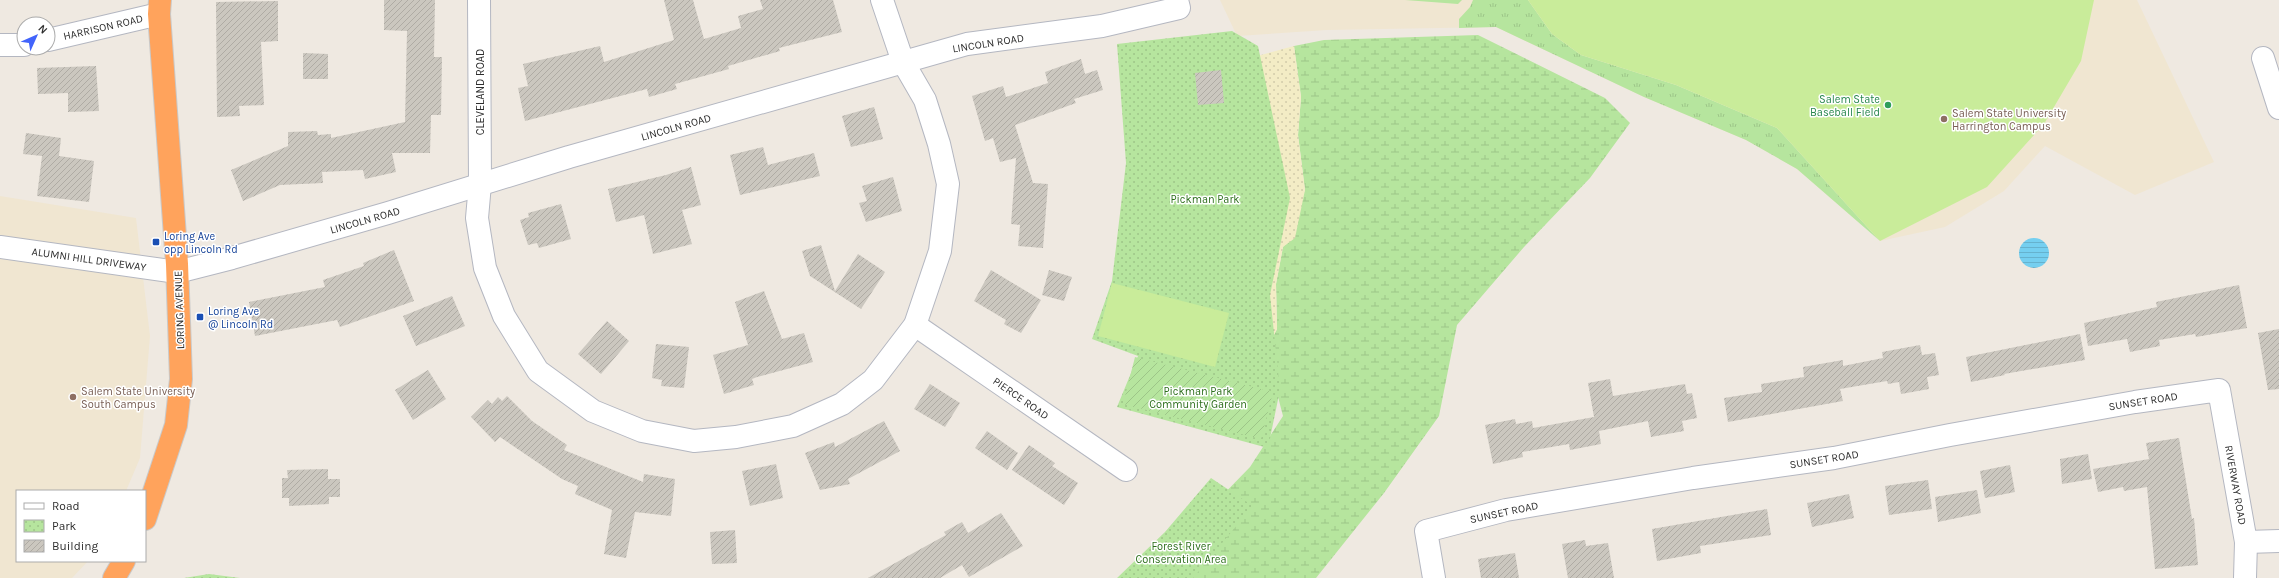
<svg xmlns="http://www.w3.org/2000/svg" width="2279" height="578" font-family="Karla,sans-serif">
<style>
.education{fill:#f0e6d1}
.grass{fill:url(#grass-tufts)}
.wetland{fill:url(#wetland-marsh)}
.sand{fill:url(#sand-dots)}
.park{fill:url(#park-dots)}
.garden{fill:url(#garden-furrows)}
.pitch{fill:#c9ec9a}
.water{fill:url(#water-rules)}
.building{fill:url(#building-hatch)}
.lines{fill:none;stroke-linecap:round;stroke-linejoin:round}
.minor-casing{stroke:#b4b7c1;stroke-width:24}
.highway-casing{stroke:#c9c9c9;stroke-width:24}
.minor{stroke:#fff;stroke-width:22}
.highway{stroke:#ffa35c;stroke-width:22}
.leisure-dot{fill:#2e9e5b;stroke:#fff;stroke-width:1.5}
.education-dot{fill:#8d6e63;stroke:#fff;stroke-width:1.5}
.transit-dot{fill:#1a4fb4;stroke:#fff;stroke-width:1.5}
.labels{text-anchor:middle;stroke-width:3;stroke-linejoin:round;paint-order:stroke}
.street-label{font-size:11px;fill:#2e2e2e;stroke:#fff}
.leisure-label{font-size:11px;fill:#27864d;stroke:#fff;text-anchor:end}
.education-label{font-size:11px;fill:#785e54;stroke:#fff;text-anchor:start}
.park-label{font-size:11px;fill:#2c6e1b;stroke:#fff}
.transit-label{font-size:11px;fill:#164399;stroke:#fff;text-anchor:start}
</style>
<defs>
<pattern id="grass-tufts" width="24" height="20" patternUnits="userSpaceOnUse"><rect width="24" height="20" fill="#b6e59e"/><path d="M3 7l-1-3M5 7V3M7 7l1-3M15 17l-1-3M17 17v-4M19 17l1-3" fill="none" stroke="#9dc588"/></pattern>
<pattern id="wetland-marsh" width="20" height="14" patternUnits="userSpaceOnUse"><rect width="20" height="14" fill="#b6e59e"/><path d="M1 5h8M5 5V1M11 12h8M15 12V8" fill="none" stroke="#9dc588"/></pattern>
<pattern id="sand-dots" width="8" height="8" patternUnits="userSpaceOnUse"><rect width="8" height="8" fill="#f3ecc5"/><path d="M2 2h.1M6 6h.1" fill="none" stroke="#d1cbaa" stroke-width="1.8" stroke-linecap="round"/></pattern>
<pattern id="park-dots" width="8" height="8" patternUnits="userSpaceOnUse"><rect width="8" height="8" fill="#b6e59e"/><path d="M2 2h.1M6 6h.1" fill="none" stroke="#9dc588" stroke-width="1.8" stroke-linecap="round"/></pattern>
<pattern id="garden-furrows" width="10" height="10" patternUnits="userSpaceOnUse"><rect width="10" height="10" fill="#b6e59e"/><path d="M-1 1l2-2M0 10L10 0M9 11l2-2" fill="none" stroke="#9dc588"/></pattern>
<pattern id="water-rules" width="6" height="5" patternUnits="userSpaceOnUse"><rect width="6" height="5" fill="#75cff0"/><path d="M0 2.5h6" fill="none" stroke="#66b2ce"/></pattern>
<pattern id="building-hatch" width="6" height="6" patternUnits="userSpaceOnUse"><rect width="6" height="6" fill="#cbc7bf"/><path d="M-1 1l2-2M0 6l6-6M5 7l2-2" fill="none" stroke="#afaba4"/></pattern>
</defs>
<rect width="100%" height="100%" fill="#efe9e1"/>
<g class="education">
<path d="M1220,0H2137L2214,162L2135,195L2045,146L2004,191L1945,227L1880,241L1797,169L1746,140L1644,97L1496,27L1327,30L1237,36Z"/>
<path d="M0,196L136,218L150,336L140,458L126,491H17V561H88L72,578H0Z"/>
</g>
<g class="grass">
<path d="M1405,0H1462L1458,4Z"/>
<path d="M1473,0H1528L1552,34L1581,55L1676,85L1777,128L1880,241L1797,169L1746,140L1644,97L1496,27L1459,28V19L1470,7Z"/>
</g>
<path class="wetland" d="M1478,35L1605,98L1630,123L1590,178L1524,247L1457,325L1439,416L1384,493L1316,578H1142L1250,467L1283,416L1266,351L1277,329L1276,284L1283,247L1305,190L1298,135L1301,97L1294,46L1324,40Z"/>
<path class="sand" d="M1294,46L1301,97L1298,135L1305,190L1295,238L1283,247L1276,284L1277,329L1266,351L1246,59Z"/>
<g class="park">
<path d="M1232,31L1258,46L1290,198L1270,295L1280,390L1268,448L1117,407L1138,356L1092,339L1112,281L1126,163L1117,44Z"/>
<path d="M1211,478L1253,506L1193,578H1117L1165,532Z"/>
<path d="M209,574L240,578H184Z"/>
</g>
<path class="garden" d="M1135,357L1273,392L1261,439L1123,404Z"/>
<g class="pitch">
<path d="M1528,0H2094L2081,61L2044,124L1987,187L1880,241L1777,128L1676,85L1581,55L1552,34Z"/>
<path d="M1112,283L1229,313L1215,367L1098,336Z"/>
</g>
<circle class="water" cx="2034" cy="253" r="15"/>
<g class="building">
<path d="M384,0H435L434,57H442L441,115H431L430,153H392L396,172L365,179L363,170L322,172L323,183L280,185L243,201L231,170L288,146V132L317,131L318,135L331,134V138L405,122L407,31L384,30Z"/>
<path d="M664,0H693L704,39L741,28L738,16L763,9L760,0H833L842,32L779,48L780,51L728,66L729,69L675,84L677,89L649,97L647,89L525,121L518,88L528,86L523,64L600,46L604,62L674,40Z"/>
<path d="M278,1V41L261,42L264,105L239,106L240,116L217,117L216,2Z"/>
<path d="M303,53L328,54V79H303Z"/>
<path d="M1081,59L1085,74L1097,70L1103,90L1074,99L1076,103L1015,125L1033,183L1048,184L1043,248L1018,246L1020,225L1011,224L1016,158L1000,162L993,138L985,141L972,96L1003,86L1006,97L1048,83L1045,72Z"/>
<path d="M96,66L99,111L68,112V93L38,94L37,68Z"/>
<path d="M1221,70L1224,103L1198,105L1195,73Z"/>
<path d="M874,107L883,139L851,147L842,116Z"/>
<path d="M26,133L61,138L59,156L94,161L89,202L37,196L42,156L23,154Z"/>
<path d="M763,147L768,165L814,153L820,176L740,195L730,155Z"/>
<path d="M691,167L701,205L682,210L692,244L653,254L644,215L616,222L608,189L666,175Z"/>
<path d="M893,177L902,211L866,222L859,203L867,201L862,186Z"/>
<path d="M561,204L571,239L539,248L537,243L528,245L520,220L529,217L528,213Z"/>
<path d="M821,245L835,291L858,254L885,272L861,309L810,276L802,251Z"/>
<path d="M394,250L414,301L340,327L337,320L255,336L249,302L325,287L323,280L364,266L363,263Z"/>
<path d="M991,270L1041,300L1021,333L1004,324L1006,320L974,301Z"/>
<path d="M1049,270L1072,277L1064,301L1042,295Z"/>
<path d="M2239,285L2247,328L2196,337L2195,334L2159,340L2160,346L2130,352L2127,339L2088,346L2084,323L2157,307L2156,302Z"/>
<path d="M764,291L782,339L804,333L813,362L757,377L752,379L754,385L724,394L713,355L748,345L735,302Z"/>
<path d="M452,296L465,326L416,346L403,316Z"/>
<path d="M607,321L629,341L601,374L578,354Z"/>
<path d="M2279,329V389L2268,390L2258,333Z"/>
<path d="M2080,334L2085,360L2004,374L2005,375L1971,382L1966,357Z"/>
<path d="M656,344L689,347L684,388L661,386L662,380L652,378Z"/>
<path d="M1920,345L1922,355L1935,353L1939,375L1927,377L1929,389L1901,394L1899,382L1888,384L1887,381L1840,389L1843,401L1728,422L1724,398L1762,392L1761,384L1804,377L1803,367L1843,360V366L1883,358L1882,352Z"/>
<path d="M428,370L446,399L413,420L395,390Z"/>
<path d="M1610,379L1613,396L1685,384L1687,394L1692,393L1697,418L1682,421L1684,431L1651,437L1648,421L1599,431L1601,444L1570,450L1569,444L1522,452L1523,457L1493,464L1485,425L1515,419L1516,424L1532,421L1533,428L1594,417L1588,383Z"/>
<path d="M930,384L960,403L945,427L914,409Z"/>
<path d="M507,396L532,421L567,445L564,450L643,482L644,474L675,479L671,516L635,512L626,558L604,554L612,510L575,494L578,486L562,479L500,437L495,442L471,417L488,400L492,404L498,397L502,401Z"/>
<path d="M884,421L900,451L848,479L850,484L820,490L805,453L834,442L835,447Z"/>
<path d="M987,431L1018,453L1007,470L975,448Z"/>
<path d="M2179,438L2192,519L2194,518L2198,565L2155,569L2147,487L2124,491L2123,487L2098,492L2093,469L2149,459L2146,443Z"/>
<path d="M1029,445L1055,463L1052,466L1078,483L1064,505L1012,470Z"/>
<path d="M2088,454L2092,479L2062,484L2060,459Z"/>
<path d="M776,464L783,498L750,506L742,471Z"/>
<path d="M2010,465L2015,492L1985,498L1980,471Z"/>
<path d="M328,469V479H340V497H329V504L289,506V498H282V478H288L287,470Z"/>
<path d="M1928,480L1932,509L1889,515L1885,486Z"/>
<path d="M1977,490L1981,513L1938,522L1935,497Z"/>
<path d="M1849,494L1854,518L1812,527L1807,503Z"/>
<path d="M1767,509L1771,535L1700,546L1701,553L1657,561L1652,529Z"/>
<path d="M1001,513L1023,546L969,577L962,565L940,578H868L946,535L944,532L962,522L968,533Z"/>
<path d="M735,530L737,563L712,564L710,532Z"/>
<path d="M1585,540L1586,546L1608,543L1614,578H1568L1562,544Z"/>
<path d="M1515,553L1519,578H1481L1478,559Z"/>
</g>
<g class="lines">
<g class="minor-casing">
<g id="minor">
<path d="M479,0L480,184L477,218L485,268L504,316L538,371L593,411L642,431L694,441L736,437L793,426L842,404L873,380L915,325L940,251L948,184L939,144L925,100L903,62L882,0"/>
<path d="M48,40L159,14"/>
<path d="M0,45H24"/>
<path d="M2263,58L2279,108"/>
<path d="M0,247L177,272L232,258L388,213L569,157L967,44L1102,26L1179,8L1177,0"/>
<path d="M915,325L1126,470"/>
<path d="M2246,542L2279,541"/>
<path d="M1434,578L1426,531L1506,510L1693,478L1834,458L1950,435L2135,402L2219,390L2246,542L2245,578"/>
</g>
</g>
<g class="highway-casing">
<g id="highway">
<path d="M145,519L176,425L181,379L177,264L159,14L160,0"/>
<path d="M114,578L124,561"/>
</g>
</g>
<use href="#minor" class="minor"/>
<use href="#highway" class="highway"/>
</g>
<circle class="leisure-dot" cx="1888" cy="105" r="4"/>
<g class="education-dot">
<circle cx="1944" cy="119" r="4"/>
<circle cx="73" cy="397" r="4"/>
</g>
<g class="transit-dot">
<rect x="152" y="238" width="8" height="8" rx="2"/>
<rect x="196" y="313" width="8" height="8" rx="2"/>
</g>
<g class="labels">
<g class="street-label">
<text transform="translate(103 27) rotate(-13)" y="4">HARRISON ROAD</text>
<text transform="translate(988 43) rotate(-9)" y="4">LINCOLN ROAD</text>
<text transform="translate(480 92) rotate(-90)" y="4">CLEVELAND ROAD</text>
<text transform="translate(676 127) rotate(-16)" y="4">LINCOLN ROAD</text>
<text transform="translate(365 220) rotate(-16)" y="4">LINCOLN ROAD</text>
<text transform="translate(89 259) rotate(8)" y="4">ALUMNI HILL DRIVEWAY</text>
<text transform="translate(179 310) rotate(-92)" y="4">LORING AVENUE</text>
<text transform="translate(1021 398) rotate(35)" y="4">PIERCE ROAD</text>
<text transform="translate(2143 401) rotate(-9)" y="4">SUNSET ROAD</text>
<text transform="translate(1824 459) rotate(-9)" y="4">SUNSET ROAD</text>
<text transform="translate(2236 485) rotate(80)" y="4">RIVERWAY ROAD</text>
<text transform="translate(1504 512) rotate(-12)" y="4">SUNSET ROAD</text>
</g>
<g class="leisure-label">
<text x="1880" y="103">Salem State<tspan x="1880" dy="13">Baseball Field</tspan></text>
</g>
<g class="education-label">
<text x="1952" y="117">Salem State University<tspan x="1952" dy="13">Harrington Campus</tspan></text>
<text x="81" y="395">Salem State University<tspan x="81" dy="13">South Campus</tspan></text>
</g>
<g class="park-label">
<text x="1205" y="203">Pickman Park</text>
<text x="1198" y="395">Pickman Park<tspan x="1198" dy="13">Community Garden</tspan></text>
<text x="1181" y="550">Forest River<tspan x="1181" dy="13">Conservation Area</tspan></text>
</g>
<g class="transit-label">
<text x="164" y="240">Loring Ave<tspan x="164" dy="13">opp Lincoln Rd</tspan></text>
<text x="208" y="315">Loring Ave<tspan x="208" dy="13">@ Lincoln Rd</tspan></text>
</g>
</g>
<rect x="16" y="490" width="130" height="72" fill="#ffffff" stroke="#ababab"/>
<rect x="24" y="503" width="20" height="6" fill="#ffffff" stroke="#ababab"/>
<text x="52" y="510" font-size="12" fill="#2e2e2e">Road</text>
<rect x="24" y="520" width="20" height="12" fill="url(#park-dots)" stroke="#ababab"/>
<text x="52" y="530" font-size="12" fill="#2e2e2e">Park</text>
<rect x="24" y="540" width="20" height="12" fill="url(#building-hatch)" stroke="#ababab"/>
<text x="52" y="550" font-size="12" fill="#2e2e2e">Building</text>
<g transform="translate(36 36) rotate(45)"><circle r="19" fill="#ffffff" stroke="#ababab"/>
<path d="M0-3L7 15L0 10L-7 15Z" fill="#4264fb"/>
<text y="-6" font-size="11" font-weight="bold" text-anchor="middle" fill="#2e2e2e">N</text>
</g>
</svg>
